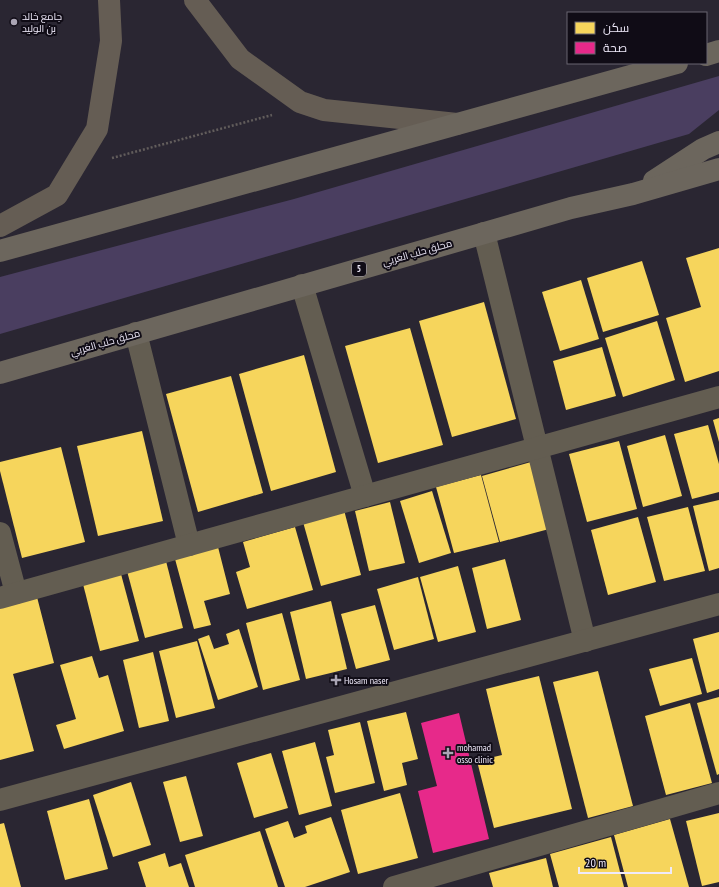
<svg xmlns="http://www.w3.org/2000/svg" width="719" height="887" font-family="'PT Sans Narrow',Cairo,sans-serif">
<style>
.green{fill:#4a3e60}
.homes{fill:#f6d55c}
.health{fill:#e7298a}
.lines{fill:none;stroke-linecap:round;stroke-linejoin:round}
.path{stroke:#625d5c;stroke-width:2.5;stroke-dasharray:2 2;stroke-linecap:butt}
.minor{stroke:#635d51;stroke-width:22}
.major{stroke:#655d54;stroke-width:22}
.highway{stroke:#6c665d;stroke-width:22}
.poi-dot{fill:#aaa5b4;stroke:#100c16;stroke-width:1.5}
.labels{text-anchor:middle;stroke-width:4;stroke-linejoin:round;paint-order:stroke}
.shield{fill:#100c16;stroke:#aca7b6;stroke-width:1}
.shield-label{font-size:9px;font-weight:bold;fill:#efeafa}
.poi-label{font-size:10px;fill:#efeafa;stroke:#100c16;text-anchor:start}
.street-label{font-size:10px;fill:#efeafa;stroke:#100c16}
</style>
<rect width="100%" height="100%" fill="#2a2632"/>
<path class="green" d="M719,76V110L689,134L0,334V277L294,199Z"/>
<g class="homes">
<path d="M719,248V371L685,382L666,318L701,307L686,258Z"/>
<path d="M642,261L659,315L603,332L587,278Z"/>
<path d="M581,280L599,339L560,351L542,292Z"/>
<path d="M484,302L516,419L452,437L419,321Z"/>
<path d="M657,321L675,380L623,397L605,338Z"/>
<path d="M410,328L443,445L378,463L345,346Z"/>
<path d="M602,347L616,396L566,410L553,361Z"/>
<path d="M304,355L336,472L271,491L239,374Z"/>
<path d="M231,376L263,493L198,512L166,394Z"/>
<path d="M719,418V442L713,420Z"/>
<path d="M708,425L719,464V492L692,499L674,434Z"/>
<path d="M142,431L163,521L98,536L77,446Z"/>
<path d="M665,435L682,496L643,507L627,446Z"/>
<path d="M619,441L637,509L587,522L569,454Z"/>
<path d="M61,447L85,542L22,558L0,471V462Z"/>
<path d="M531,462L549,529L500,542L482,476Z"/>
<path d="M481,475L499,542L454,553L436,487Z"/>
<path d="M432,491L451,553L419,563L400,501Z"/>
<path d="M719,500V568L709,571L693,506Z"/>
<path d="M390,502L405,563L369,571L355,511Z"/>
<path d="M688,507L705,571L664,581L647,517Z"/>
<path d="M344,510L361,575L321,586L303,522Z"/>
<path d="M638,517L656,582L608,595L591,530Z"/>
<path d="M295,527L313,590L247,609L236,572L250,567L243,542Z"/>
<path d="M218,547L230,594L204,601L211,625L194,629L175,559Z"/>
<path d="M505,559L521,620L487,629L472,568Z"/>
<path d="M166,561L183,628L145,638L127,571Z"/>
<path d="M458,566L476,632L438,642L420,577Z"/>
<path d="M121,574L139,641L100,651L83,584Z"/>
<path d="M418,577L434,639L394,650L377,589Z"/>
<path d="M37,597L54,663L13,674L34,751L0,760V607Z"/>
<path d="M331,601L347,669L306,679L290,612Z"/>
<path d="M375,605L390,660L356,669L341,614Z"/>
<path d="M282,613L300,680L263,690L246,623Z"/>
<path d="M239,629L258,687L218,700L198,639L209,635L214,649L229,644L226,634Z"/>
<path d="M719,632V689L707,693L693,639Z"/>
<path d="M197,641L215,708L176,718L159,651Z"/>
<path d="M153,652L169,721L139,728L123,660Z"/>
<path d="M92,656L99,678L108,675L124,731L64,749L56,725L76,719L60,665Z"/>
<path d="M692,658L702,694L660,706L649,669Z"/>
<path d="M598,671L633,806L588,818L553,682Z"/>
<path d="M539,676L572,809L494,828L477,761L502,755L486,689Z"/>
<path d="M719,697V774L717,775L697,703Z"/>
<path d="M690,703L712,783L666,795L645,716Z"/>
<path d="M406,712L418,759L402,763L407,785L384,791L367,721Z"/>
<path d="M360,722L375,783L335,793L326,757L334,755L328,730Z"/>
<path d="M315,742L332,806L299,815L282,751Z"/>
<path d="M271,753L288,808L254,818L237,763Z"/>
<path d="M186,776L203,836L180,842L163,782Z"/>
<path d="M131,782L151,845L113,857L93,795Z"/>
<path d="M400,793L418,858L358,874L341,810Z"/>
<path d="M89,799L108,869L65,880L47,811Z"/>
<path d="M719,813V882L702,886L686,821Z"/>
<path d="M331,817L350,872L305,887H285L265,829L288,821L294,838L307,833L305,826Z"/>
<path d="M670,819L689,887H628L614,835Z"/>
<path d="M4,823L21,887H0V824Z"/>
<path d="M260,831L278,887H195L185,855Z"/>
<path d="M611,837L624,887H559L550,854Z"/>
<path d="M165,853L169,867L181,863L189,887H146L138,862Z"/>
<path d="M546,858L553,887H493L489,873Z"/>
</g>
<path class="health" d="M459,713L489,839L433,853L418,791L437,786L421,723Z"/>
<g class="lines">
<path class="path" d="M112,158L272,115"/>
<g class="minor">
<path d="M484,233L585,641"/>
<path d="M302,285L365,496"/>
<path d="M136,333L189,545"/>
<path d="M0,533L16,593"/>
<path d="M0,598L719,397"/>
<path d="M0,800L719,604"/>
<path d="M394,887L719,793"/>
</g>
<g class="major">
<path d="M195,0L240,59L300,102L324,110L457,124"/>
<path d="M0,226L57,195L97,129L111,41L109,0"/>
</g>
<g class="highway">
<path d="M706,55L719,51"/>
<path d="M654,181L703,149L719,142"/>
<path d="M0,251L677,63"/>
<path d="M0,373L571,208L633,194L719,169"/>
</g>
</g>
<g class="poi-dot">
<circle cx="14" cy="22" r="4"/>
<path d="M334 674h4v4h4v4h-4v4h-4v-4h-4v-4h4z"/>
<path d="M446 747h4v4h4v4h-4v4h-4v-4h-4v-4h4z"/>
</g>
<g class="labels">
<rect class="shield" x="352" y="262" width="14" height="14" rx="3"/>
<g class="shield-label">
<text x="359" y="272">5</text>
</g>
<g class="poi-label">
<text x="22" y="20">جامع خالد<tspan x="22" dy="12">بن الوليد</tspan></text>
<text x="344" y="684">Hosam naser</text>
<text x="457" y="751">mohamad<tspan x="457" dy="12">osso clinic</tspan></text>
</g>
<g class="street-label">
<text transform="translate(417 252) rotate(-16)" y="4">محلق حلب الغربي</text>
<text transform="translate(105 342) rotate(-16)" y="4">محلق حلب الغربي</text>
</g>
</g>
<rect x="567" y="12" width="140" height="52" fill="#100c16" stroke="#696571"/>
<rect x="575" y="22" width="20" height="12" fill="#f6d55c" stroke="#696571"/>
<text x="603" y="32" font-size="12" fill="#efeafa">سكن</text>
<rect x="575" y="42" width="20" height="12" fill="#e7298a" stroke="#696571"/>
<text x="603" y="52" font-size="12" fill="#efeafa">صحة</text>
<path d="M579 867v6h92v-6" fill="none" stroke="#efeafa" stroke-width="2"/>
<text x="585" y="867" font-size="12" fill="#efeafa" stroke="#100c16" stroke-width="3" paint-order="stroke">20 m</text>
</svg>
